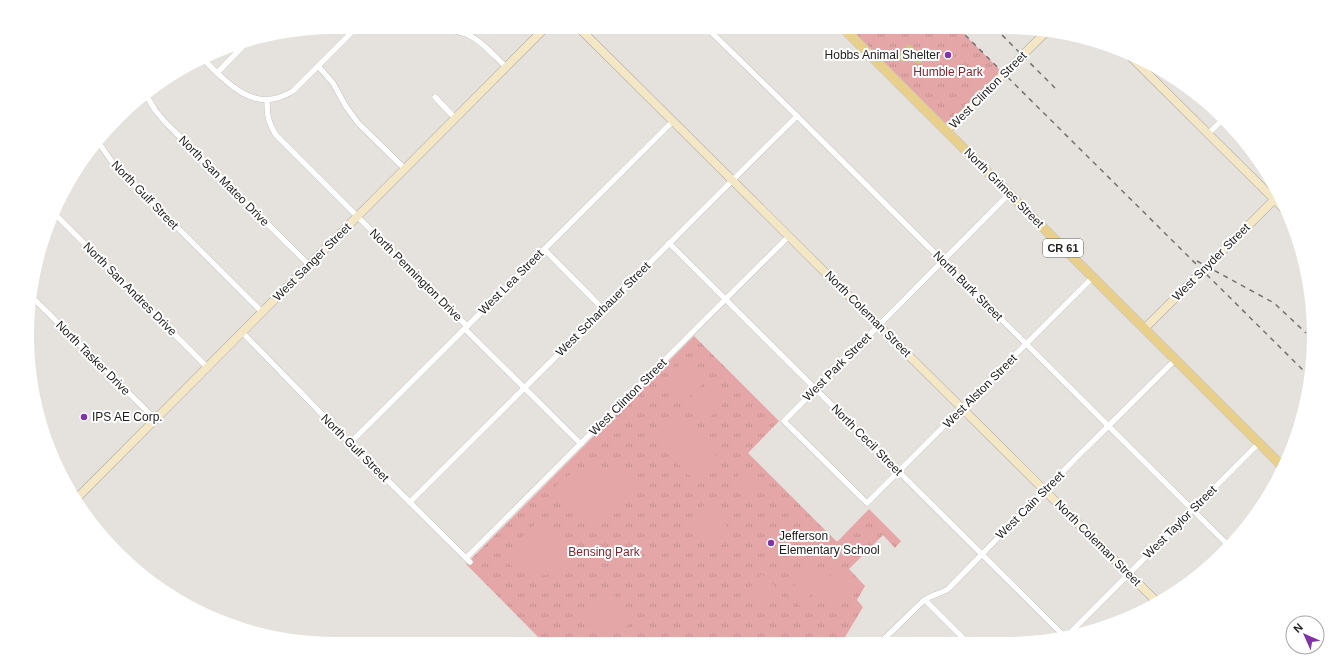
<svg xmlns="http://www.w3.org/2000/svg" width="1341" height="671" font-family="Arial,sans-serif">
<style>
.grass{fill:url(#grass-tufts)}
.garden{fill:#e4a6a6}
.water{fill:#cacb7a}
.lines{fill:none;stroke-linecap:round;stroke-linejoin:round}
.street-casing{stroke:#afaba8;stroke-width:6}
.secondary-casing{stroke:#afaba8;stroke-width:9}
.primary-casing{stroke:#c0c0c0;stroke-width:10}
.street{stroke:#fff;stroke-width:5.5}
.secondary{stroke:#f4e7c6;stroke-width:8}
.primary{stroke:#e9cf8c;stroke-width:9}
.rail{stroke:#747270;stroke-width:1.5;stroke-dasharray:5 5;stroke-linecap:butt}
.poi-dot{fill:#8034a5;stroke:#fff;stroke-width:1.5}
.labels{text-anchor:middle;stroke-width:4;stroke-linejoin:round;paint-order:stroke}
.shield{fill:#fff;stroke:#626261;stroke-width:1}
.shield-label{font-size:11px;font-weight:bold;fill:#1f1e1d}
.poi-label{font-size:12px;fill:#1f1e1d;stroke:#fff;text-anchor:start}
.park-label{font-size:12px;fill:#86232d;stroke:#fff}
.street-label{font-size:12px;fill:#1f1e1d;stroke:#fff}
</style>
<defs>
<pattern id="grass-tufts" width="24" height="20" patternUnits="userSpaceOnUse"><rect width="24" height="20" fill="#e4a6a6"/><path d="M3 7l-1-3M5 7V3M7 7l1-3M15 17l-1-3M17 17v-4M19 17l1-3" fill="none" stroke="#c38e8e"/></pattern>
</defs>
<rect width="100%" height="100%" fill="#e5e1dd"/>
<g class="grass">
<path d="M849,27L958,28L1002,72L949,124L944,122Z"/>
<path d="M694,336L779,421L748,453L836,541H838L869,509L901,541L895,548L883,535L849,569L865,586L857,600L863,607L842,642L544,643L466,564Z"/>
</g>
<g class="garden">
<path d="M684,360L705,382L683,403L663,381Z"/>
<path d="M715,385L728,399L709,418L696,404Z"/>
<path d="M673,412L721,461L698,484L650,436Z"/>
<path d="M597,466C617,468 626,472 639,486L602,523H593L556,486C570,473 578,468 597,466Z"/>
<path d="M747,467L763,483L746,500L730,484Z"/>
<path d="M705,504L734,533L719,548L690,519Z"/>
<path d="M535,524H542L576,558C552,582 525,581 502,557Z"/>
<path d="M809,570L823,583L835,571L851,586L835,601L820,586L800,606L787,593Z"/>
<path d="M762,574L779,591L765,605L748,589Z"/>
<path d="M605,591H610L637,618C617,636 598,639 579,618Z"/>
</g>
<path class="water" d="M909,44L924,59L918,65L909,56L902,62L897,57Z"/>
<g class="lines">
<g class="street-casing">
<g id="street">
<path d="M414,27C428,31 441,29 455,31C477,34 491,53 506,67"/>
<path d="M706,27L797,116L1229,546"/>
<path d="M205,60C211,68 218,74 225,80C246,99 267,107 293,91L357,27"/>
<path d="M318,66L333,83L345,105L358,123L405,169"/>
<path d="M217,73L247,42"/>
<path d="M145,93L155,110L165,122L309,265"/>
<path d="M435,97L455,118"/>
<path d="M267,100C267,115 268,122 276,135L467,326"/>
<path d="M1209,133L1223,119"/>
<path d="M99,143L112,162L262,312"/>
<path d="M1009,194L784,421L867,503L1093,277"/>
<path d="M53,212L207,367"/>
<path d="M669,243L1064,636"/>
<path d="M544,249L603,309"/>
<path d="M32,297L155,419"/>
<path d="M465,329L581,444"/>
<path d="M242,332L350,443L470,562"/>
<path d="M350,443L673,121"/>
<path d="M410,502L797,116"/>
<path d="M466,558L789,236"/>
<path d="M925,600L967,642"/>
<path d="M1068,635L1259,443"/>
<path d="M881,642L923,601C931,595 940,594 948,589L1077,457L1175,360"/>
</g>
</g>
<g class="secondary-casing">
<g id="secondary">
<path d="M578,27L1157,602"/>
<path d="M1127,53L1286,211"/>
<path d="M946,131L1047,31"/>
<path d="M1144,329L1279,195"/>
<path d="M77,498L546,27"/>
</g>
</g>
<g class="primary-casing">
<path id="primary" d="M842,27L1284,468"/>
</g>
<use href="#street" class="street"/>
<use href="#secondary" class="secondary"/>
<use href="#primary" class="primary"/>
<g class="rail">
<path d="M958,28L1310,377"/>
<path d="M995,28L1055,88"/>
<path d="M1197,261L1274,303L1306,333"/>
</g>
</g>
<g class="poi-dot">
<circle cx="948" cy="55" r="4"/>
<circle cx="84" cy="417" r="4"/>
<circle cx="771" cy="543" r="4"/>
</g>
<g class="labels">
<rect class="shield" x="1043" y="239" width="40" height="18" rx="3"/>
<g class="shield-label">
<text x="1063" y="252">CR 61</text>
</g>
<g class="poi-label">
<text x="940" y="59" text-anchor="end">Hobbs Animal Shelter</text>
<text x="92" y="421">IPS AE Corp.</text>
<text x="779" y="540">Jefferson<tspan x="779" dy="14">Elementary School</tspan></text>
</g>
<g class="park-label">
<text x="948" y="76">Humble Park</text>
<text x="604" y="556">Bensing Park</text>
</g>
<g class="street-label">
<text transform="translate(988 90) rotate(-45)" y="4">West Clinton Street</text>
<text transform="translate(224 181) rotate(45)" y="4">North San Mateo Drive</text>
<text transform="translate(1004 188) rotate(45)" y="4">North Grimes Street</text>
<text transform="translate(145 195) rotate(46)" y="4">North Gulf Street</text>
<text transform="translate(312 262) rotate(-45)" y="4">West Sanger Street</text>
<text transform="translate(1211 262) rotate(-45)" y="4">West Snyder Street</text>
<text transform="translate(416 275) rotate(45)" y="4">North Pennington Drive</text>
<text transform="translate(511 282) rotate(-45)" y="4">West Lea Street</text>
<text transform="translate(968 286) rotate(45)" y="4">North Burk Street</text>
<text transform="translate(130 289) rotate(45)" y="4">North San Andres Drive</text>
<text transform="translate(603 309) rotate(-45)" y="4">West Scharbauer Street</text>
<text transform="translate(868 314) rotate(45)" y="4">North Coleman Street</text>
<text transform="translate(93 358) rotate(45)" y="4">North Tasker Drive</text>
<text transform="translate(837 367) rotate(-45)" y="4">West Park Street</text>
<text transform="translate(980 391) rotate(-45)" y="4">West Alston Street</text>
<text transform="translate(628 397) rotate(-45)" y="4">West Clinton Street</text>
<text transform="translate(867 440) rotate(45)" y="4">North Cecil Street</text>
<text transform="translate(355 448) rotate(45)" y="4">North Gulf Street</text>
<text transform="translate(1030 505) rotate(-45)" y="4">West Cain Street</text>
<text transform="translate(1180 522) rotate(-45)" y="4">West Taylor Street</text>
<text transform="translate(1098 543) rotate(45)" y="4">North Coleman Street</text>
</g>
</g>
<path d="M0 0H1341V671H0ZM335 34H1006A301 301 0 0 1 1307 335V336A301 301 0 0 1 1006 637H335A301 301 0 0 1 34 336V335A301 301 0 0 1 335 34Z" fill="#fff" fill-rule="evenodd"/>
<g transform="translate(1305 635) rotate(315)"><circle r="19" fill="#ffffff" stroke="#a5a5a5"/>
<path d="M0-3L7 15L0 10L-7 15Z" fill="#8034a5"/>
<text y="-6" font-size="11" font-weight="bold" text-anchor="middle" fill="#1f1e1d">N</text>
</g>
</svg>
